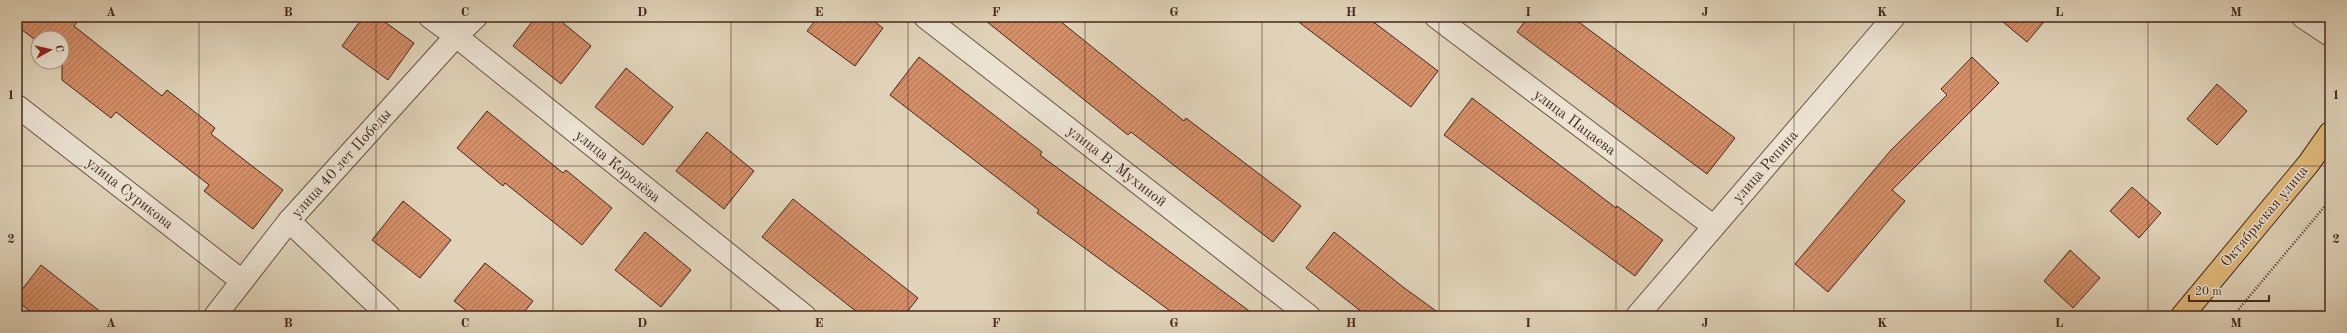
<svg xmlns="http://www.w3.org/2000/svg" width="2347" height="333" font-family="'Old Standard TT',serif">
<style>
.building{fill:url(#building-hatch);stroke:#45271d}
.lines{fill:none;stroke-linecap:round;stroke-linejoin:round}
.minor-casing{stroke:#6c5244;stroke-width:24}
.major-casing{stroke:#45271d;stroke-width:24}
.path{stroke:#45271d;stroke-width:2.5;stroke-dasharray:1 2;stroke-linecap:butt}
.minor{stroke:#ebe2d2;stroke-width:22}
.major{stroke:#e0ba7c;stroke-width:22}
.grid{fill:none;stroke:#45271d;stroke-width:1;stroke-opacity:0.55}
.labels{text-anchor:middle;stroke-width:3;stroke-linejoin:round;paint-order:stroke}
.street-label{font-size:15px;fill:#45271d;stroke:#ebe2d2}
.neatline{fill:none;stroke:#45271d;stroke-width:1.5}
.grid-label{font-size:13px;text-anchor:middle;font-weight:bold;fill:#45271d}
</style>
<defs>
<pattern id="building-hatch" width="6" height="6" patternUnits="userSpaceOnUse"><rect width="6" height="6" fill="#d48e68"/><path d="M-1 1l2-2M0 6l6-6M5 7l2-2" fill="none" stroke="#ae7455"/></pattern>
</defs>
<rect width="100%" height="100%" fill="#e0d3b9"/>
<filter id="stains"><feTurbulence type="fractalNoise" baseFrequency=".005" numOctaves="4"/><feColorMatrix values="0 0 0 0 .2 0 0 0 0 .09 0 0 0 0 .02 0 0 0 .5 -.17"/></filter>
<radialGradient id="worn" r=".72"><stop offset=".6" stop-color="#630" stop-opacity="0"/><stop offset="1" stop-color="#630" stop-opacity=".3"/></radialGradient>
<g class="building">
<path d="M17,17H81L74,26L162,96L167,90L215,128L211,134L283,190L253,229L204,191L209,185L116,112L111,118L62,80V38H38V42L17,26Z"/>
<path d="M363,17H378L414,43L388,80L342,46Z"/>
<path d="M536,17H556L591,46L561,84L513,46Z"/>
<path d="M818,17H868L883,28L855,66L807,31Z"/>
<path d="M981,17H1055L1184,121L1186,118L1301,206L1273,242L1131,132L1128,135Z"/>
<path d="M1292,17H1367L1438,71L1411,107Z"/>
<path d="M1528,17H1572L1735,138L1707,174L1517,32Z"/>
<path d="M1997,17H2048L2027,42Z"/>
<path d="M919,57L1042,152L1040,155L1256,316H1177L1037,213L1039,210L890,95Z"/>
<path d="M1972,57L1999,83L1892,190L1905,201L1828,292L1795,264L1891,150L1947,95L1941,89Z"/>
<path d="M626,68L673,107L643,145L595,107Z"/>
<path d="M2217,84L2247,111L2217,145L2187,119Z"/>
<path d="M1472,98L1616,208L1617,206L1663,240L1635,276L1444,135Z"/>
<path d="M487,111L563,173L566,170L612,208L582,245L505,183L503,186L457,148Z"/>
<path d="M707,132L754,171L724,209L676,171Z"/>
<path d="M2132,187L2161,213L2139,238L2110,211Z"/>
<path d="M793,199L918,298L904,316H862L762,237Z"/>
<path d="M403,201L451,240L420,278L372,240Z"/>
<path d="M645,232L691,270L661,307L615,270Z"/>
<path d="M1334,232L1403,287L1443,316H1367L1306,268Z"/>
<path d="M2070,250L2100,278L2073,308L2044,281Z"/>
<path d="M485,263L533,301L521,316H473L454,301Z"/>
<path d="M41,265L106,316H36L17,301V296Z"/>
</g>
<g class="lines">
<g class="minor-casing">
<g id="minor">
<path d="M430,17L456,36L805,316"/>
<path d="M925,17L1309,316"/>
<path d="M1436,17L1713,226"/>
<path d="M2303,17L2330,35"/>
<path d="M17,106L242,281"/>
<path d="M289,221L389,316"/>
<path d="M215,316L289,221L456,36L476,17"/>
<path d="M1637,316L1894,17"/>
</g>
</g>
<g class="major-casing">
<path id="major" d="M2182,316L2309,163L2330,133"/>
</g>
<path class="path" d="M2233,316L2330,200"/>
<use href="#minor" class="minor"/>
<use href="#major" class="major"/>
</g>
<path class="grid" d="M199,17V316M376,17V316M553,17V316M731,17V316M908,17V316M1085,17V316M1262,17V316M1439,17V316M1616,17V316M1794,17V316M1971,17V316M2148,17V316M17,166H2330"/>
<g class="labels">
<g class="street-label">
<text transform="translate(1575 122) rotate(37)" y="5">улица Пацаева</text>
<text transform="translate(341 163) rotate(-48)" y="5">улица 40 лет Победы</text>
<text transform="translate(618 166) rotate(39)" y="5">улица Королёва</text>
<text transform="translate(1117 166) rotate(38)" y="5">улица В. Мухиной</text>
<text transform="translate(1765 166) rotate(-49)" y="5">улица Репина</text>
<text transform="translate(130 193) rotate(38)" y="5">улица Сурикова</text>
<text transform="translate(2264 216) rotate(-50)" y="5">Октябрьская улица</text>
</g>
</g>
<rect width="2347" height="333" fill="none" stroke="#e0d3b9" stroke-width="44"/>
<g transform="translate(50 50) rotate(82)"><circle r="19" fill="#ebe2d2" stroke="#a9978a"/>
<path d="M0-3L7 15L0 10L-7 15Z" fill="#8f2418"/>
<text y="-6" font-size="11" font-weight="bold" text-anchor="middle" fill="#45271d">С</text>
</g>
<path d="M2189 295v6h80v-6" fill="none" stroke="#45271d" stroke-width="2"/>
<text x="2195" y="295" font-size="12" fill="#45271d" stroke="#ebe2d2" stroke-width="3" paint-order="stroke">20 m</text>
<rect x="22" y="22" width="2303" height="289" class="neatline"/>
<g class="grid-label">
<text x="111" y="16">A</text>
<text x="288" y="16">B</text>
<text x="465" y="16">C</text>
<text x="642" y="16">D</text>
<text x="819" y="16">E</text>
<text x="996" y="16">F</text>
<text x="1174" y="16">G</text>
<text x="1351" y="16">H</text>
<text x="1528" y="16">I</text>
<text x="1705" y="16">J</text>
<text x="1882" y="16">K</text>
<text x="2059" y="16">L</text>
<text x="2236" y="16">M</text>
<text x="11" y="99">1</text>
<text x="2336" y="99">1</text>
<text x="11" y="243">2</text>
<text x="2336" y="243">2</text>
<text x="111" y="327">A</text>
<text x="288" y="327">B</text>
<text x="465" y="327">C</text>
<text x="642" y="327">D</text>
<text x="819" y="327">E</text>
<text x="996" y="327">F</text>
<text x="1174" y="327">G</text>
<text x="1351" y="327">H</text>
<text x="1528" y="327">I</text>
<text x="1705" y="327">J</text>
<text x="1882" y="327">K</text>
<text x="2059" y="327">L</text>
<text x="2236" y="327">M</text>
</g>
<rect width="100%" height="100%" filter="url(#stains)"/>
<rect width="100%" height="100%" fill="url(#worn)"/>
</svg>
